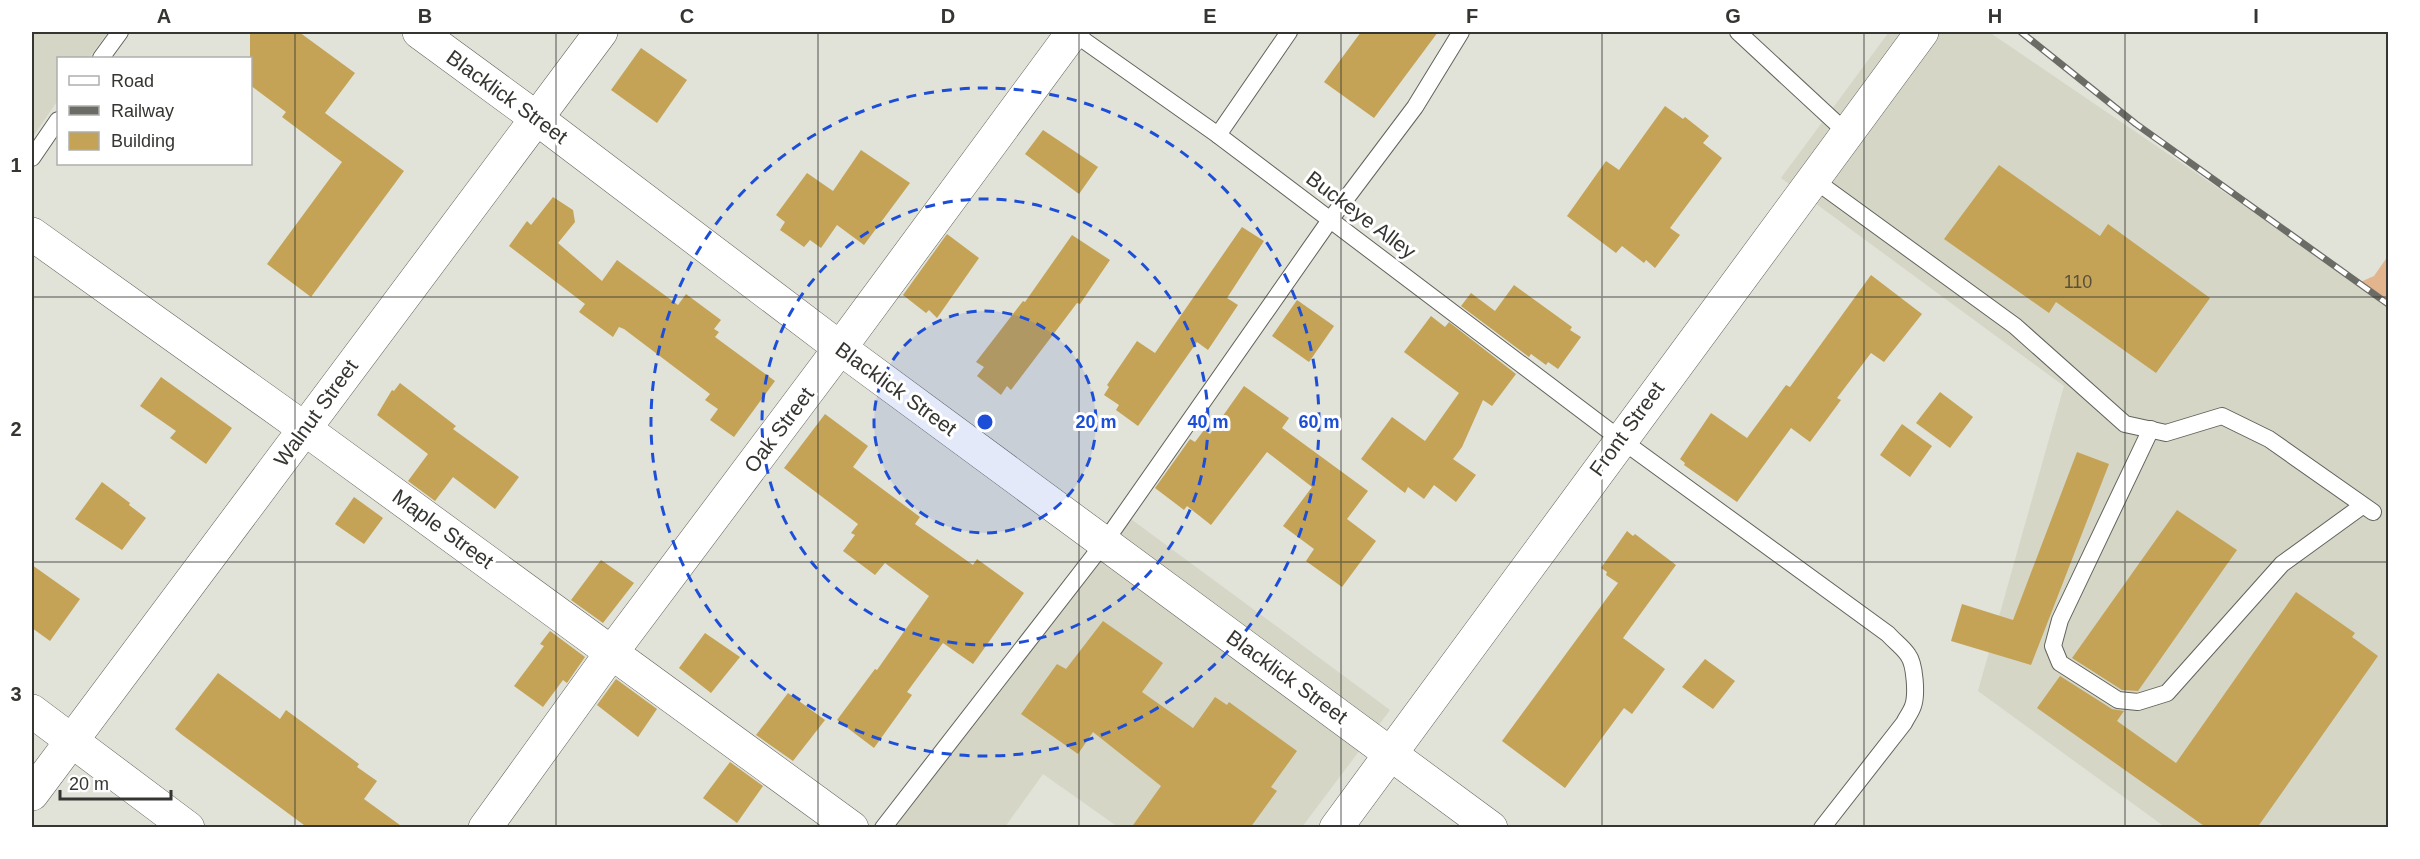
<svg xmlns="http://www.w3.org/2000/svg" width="2420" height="859" font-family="Helvetica,sans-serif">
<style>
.built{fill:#d5d6c6}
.green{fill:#e2b58f}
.building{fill:#c4a356}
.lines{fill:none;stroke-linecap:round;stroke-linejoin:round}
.service-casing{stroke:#62635b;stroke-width:18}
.minor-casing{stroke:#62635b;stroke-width:34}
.tertiary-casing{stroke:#62635b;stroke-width:34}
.service{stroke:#fff;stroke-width:16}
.minor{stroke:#fff;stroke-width:33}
.tertiary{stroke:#fff;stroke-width:33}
.rail-casing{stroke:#6c6c66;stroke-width:7}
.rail{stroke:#fff;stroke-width:4.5;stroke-dasharray:14;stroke-linecap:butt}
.grid{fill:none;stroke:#353531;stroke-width:1.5;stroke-opacity:0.55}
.ring{fill:none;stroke:#1d4ed8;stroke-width:3;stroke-dasharray:10 8}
.labels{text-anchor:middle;stroke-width:6;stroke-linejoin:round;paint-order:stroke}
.number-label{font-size:18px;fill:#59503a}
.street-label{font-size:21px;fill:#353531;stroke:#fff}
.centre{fill:#1d4ed8;stroke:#fff;stroke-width:3}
.ring-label{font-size:18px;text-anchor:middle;font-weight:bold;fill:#1d4ed8;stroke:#fff;stroke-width:6;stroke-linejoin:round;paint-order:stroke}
.neatline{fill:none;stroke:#353531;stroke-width:2}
.grid-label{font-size:20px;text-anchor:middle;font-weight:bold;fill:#353531}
</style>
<rect width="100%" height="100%" fill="#e1e2d8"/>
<g class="built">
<path d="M32,32H108L89,58H58V100L32,138Z"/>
<path d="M1889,32H1989L2388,304V827H2165L1978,691L2064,386L1781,178Z"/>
<path d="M1120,511L1390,710L1302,827H1118L1043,774L1005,827L875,828Z"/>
</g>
<path class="green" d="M2388,256V304L2358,283L2374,276Z"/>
<g class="building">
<path d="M250,32H299L355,73L325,113L404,171L311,297L267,264L342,162L282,117L286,112L250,85Z"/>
<path d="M1361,32H1438L1374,118L1324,82Z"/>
<path d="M641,48L687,80L657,123L611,90Z"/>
<path d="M1665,106L1683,119L1685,117L1709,136L1703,143L1722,158L1670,228L1680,235L1655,268L1646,260L1644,263L1622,246L1616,253L1567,216L1606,161L1619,170Z"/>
<path d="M1043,130L1098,167L1079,194L1025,154Z"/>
<path d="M861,150L910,183L864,245L837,225L821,248L810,240L804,247L780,230L785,222L776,215L807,173L833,191Z"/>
<path d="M1999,165L2100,236L2108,224L2210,298L2156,373L2056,302L2049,313L1944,239Z"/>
<path d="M553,197L573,210L575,222L558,243L602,281L617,260L678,305L686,294L721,320L714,329L719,332L715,337L775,381L734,437L710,420L718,409L705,400L710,394L624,329L619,327L613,337L579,312L585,304L509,246L527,221L531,225Z"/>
<path d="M1242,227L1264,241L1227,298L1238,305L1208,350L1197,342L1138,426L1116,410L1119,405L1104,395L1109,387L1107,385L1137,341L1155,353Z"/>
<path d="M947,234L979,258L937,318L929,310L926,313L903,295Z"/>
<path d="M1072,235L1110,260L1080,304L1077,303L1011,390L1007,386L1001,395L977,376L984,367L976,362L1023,301L1025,302Z"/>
<path d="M1871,275L1922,314L1884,362L1871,353L1837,398L1841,400L1810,442L1791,428L1737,502L1684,465L1685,463L1680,459L1711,413L1747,438L1786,385L1790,387Z"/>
<path d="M1514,285L1572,327L1570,330L1581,337L1558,369L1548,362L1546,365L1531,354L1529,357L1461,306L1471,293L1495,311Z"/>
<path d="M1297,300L1334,326L1309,362L1272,336Z"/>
<path d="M1431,316L1445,327L1449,322L1516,374L1492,406L1483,400L1462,447L1453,459L1476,475L1456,502L1434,485L1424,499L1408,487L1405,493L1361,459L1392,417L1425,441L1459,393L1404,352Z"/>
<path d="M161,377L232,428L206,464L170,438L176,431L140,406Z"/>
<path d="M400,383L456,426L453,429L519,477L495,509L453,477L435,501L408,481L428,454L377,415L392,390L394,391Z"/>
<path d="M1244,386L1289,418L1282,428L1368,491L1347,519L1376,541L1342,587L1306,561L1314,549L1283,526L1312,487L1267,452L1211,525L1187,506L1184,510L1155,488L1190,439L1195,442L1204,430L1210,434Z"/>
<path d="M1940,392L1973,417L1950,448L1916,423Z"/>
<path d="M825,414L868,446L853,467L920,517L915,524L973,565L977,559L1024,593L973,664L943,643L907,692L912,695L874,748L837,720L875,669L877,670L929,596L885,563L875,575L843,551L855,535L851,533L858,524L784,468Z"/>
<path d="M1902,424L1932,446L1910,477L1880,455Z"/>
<path d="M2077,452L2109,464L2031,665L1951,641L1962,604L2013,620Z"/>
<path d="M102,482L130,503L129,505L146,518L122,550L75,519Z"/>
<path d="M354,497L383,518L364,544L335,524Z"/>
<path d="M2177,510L2237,550L2138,691L2122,690L2072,658Z"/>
<path d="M1627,531L1633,536L1635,534L1676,565L1623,638L1665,669L1632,714L1624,708L1565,788L1502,741L1618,583L1606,575L1607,572L1601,568Z"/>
<path d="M601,560L634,583L603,623L571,600Z"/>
<path d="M32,565L80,599L50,641L32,628Z"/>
<path d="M2296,592L2355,633L2352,637L2378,656L2257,828H2207L2037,708L2060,676L2112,709L2124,711L2117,721L2176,763Z"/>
<path d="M1103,621L1163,663L1142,692L1193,728L1215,697L1227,705L1229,702L1297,751L1271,787L1277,791L1250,828H1131L1161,786L1093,732L1078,754L1021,714L1057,664L1066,669Z"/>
<path d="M550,631L585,657L567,683L563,680L543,707L514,686L544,646L540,644Z"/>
<path d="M705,633L740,657L711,693L679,668Z"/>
<path d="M1705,659L1735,681L1713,709L1682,687Z"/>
<path d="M218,673L280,719L286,710L359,764L357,767L377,781L364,799L404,828H308L181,734L175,729Z"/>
<path d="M616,679L657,709L638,737L597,705Z"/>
<path d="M788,693L825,720L793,761L756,735Z"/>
<path d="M730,762L763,786L737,823L703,798Z"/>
</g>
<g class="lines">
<g class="service-casing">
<g id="service">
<path d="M1072,32L1218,135L1620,439L1888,634C1894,641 1903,647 1908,655C1915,664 1917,695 1913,706C1911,712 1907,717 1904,723L1822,828"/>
<path d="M1738,32L1847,133"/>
<path d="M101,58L120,32"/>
<path d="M1218,135L1289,32"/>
<path d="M32,158L58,120"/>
<path d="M1813,179L2015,326L2125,424L2166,433L2222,416L2269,439L2373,512"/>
<path d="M2151,429L2060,620L2053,646L2060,663L2118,700L2138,702L2167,693L2282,564L2362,506"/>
<path d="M883,828L1104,543L1330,220L1415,107L1461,32"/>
</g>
</g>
<g class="minor-casing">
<g id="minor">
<path d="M419,32L535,117L840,348L1491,828"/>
<path d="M32,234L305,429L852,828"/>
<path d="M32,711L188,828"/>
<path d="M32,794L601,32"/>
<path d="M485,828L612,652L840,348L1073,32"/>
</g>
</g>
<g class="tertiary-casing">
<path id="tertiary" d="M1336,828L1922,32"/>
</g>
<use href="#service" class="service"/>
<use href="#minor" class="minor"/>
<use href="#tertiary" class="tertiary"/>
<g class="rail-casing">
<path id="rail" d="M2021,32L2136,124L2388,304"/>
</g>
<use href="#rail" class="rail"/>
</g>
<path class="grid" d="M295,32V828M556,32V828M818,32V828M1079,32V828M1341,32V828M1602,32V828M1864,32V828M2125,32V828M32,297H2388M32,562H2388"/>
<circle cx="985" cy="422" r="111" fill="#1d4ed8" fill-opacity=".12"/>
<g class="ring">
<circle cx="985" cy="422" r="111"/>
<circle cx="985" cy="422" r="223"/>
<circle cx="985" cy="422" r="334"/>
</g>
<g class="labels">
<g class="number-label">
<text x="2078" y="288">110</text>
</g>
<g class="street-label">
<text transform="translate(507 97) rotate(36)" y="7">Blacklick Street</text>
<text transform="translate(1361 215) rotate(37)" y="7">Buckeye Alley</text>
<text transform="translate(896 389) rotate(36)" y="7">Blacklick Street</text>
<text transform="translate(316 413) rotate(-54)" y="7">Walnut Street</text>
<text transform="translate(1627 429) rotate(-54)" y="7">Front Street</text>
<text transform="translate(779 430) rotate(-53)" y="7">Oak Street</text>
<text transform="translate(443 529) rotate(36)" y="7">Maple Street</text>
<text transform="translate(1287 677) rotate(36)" y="7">Blacklick Street</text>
</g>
</g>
<circle cx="985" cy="422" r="9" class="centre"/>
<g class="ring-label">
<text x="1096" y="428">20 m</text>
<text x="1208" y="428">40 m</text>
<text x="1319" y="428">60 m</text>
</g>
<rect width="2420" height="859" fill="none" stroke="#ffffff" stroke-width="66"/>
<rect x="57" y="57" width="195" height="108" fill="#ffffff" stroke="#aeaead" stroke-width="1.5"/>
<rect x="69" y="76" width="30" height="9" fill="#ffffff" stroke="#aeaead" stroke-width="1.5"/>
<text x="111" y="87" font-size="18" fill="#353531">Road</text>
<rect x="69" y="106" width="30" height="9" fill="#6c6c66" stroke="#aeaead" stroke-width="1.5"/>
<text x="111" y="117" font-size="18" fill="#353531">Railway</text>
<rect x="69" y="132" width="30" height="18" fill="#c4a356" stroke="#aeaead" stroke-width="1.5"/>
<text x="111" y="147" font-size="18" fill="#353531">Building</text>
<path d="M60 790v9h111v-9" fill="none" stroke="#353531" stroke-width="3"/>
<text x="69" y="790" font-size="18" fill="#353531" stroke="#ffffff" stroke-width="4.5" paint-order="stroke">20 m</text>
<rect x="33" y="33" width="2354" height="793" class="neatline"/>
<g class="grid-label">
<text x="164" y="23">A</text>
<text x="425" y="23">B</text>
<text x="687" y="23">C</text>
<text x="948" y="23">D</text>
<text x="1210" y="23">E</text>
<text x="1472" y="23">F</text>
<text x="1733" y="23">G</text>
<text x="1995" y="23">H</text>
<text x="2256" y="23">I</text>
<text x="16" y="172">1</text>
<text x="16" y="436">2</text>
<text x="16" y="701">3</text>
</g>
</svg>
